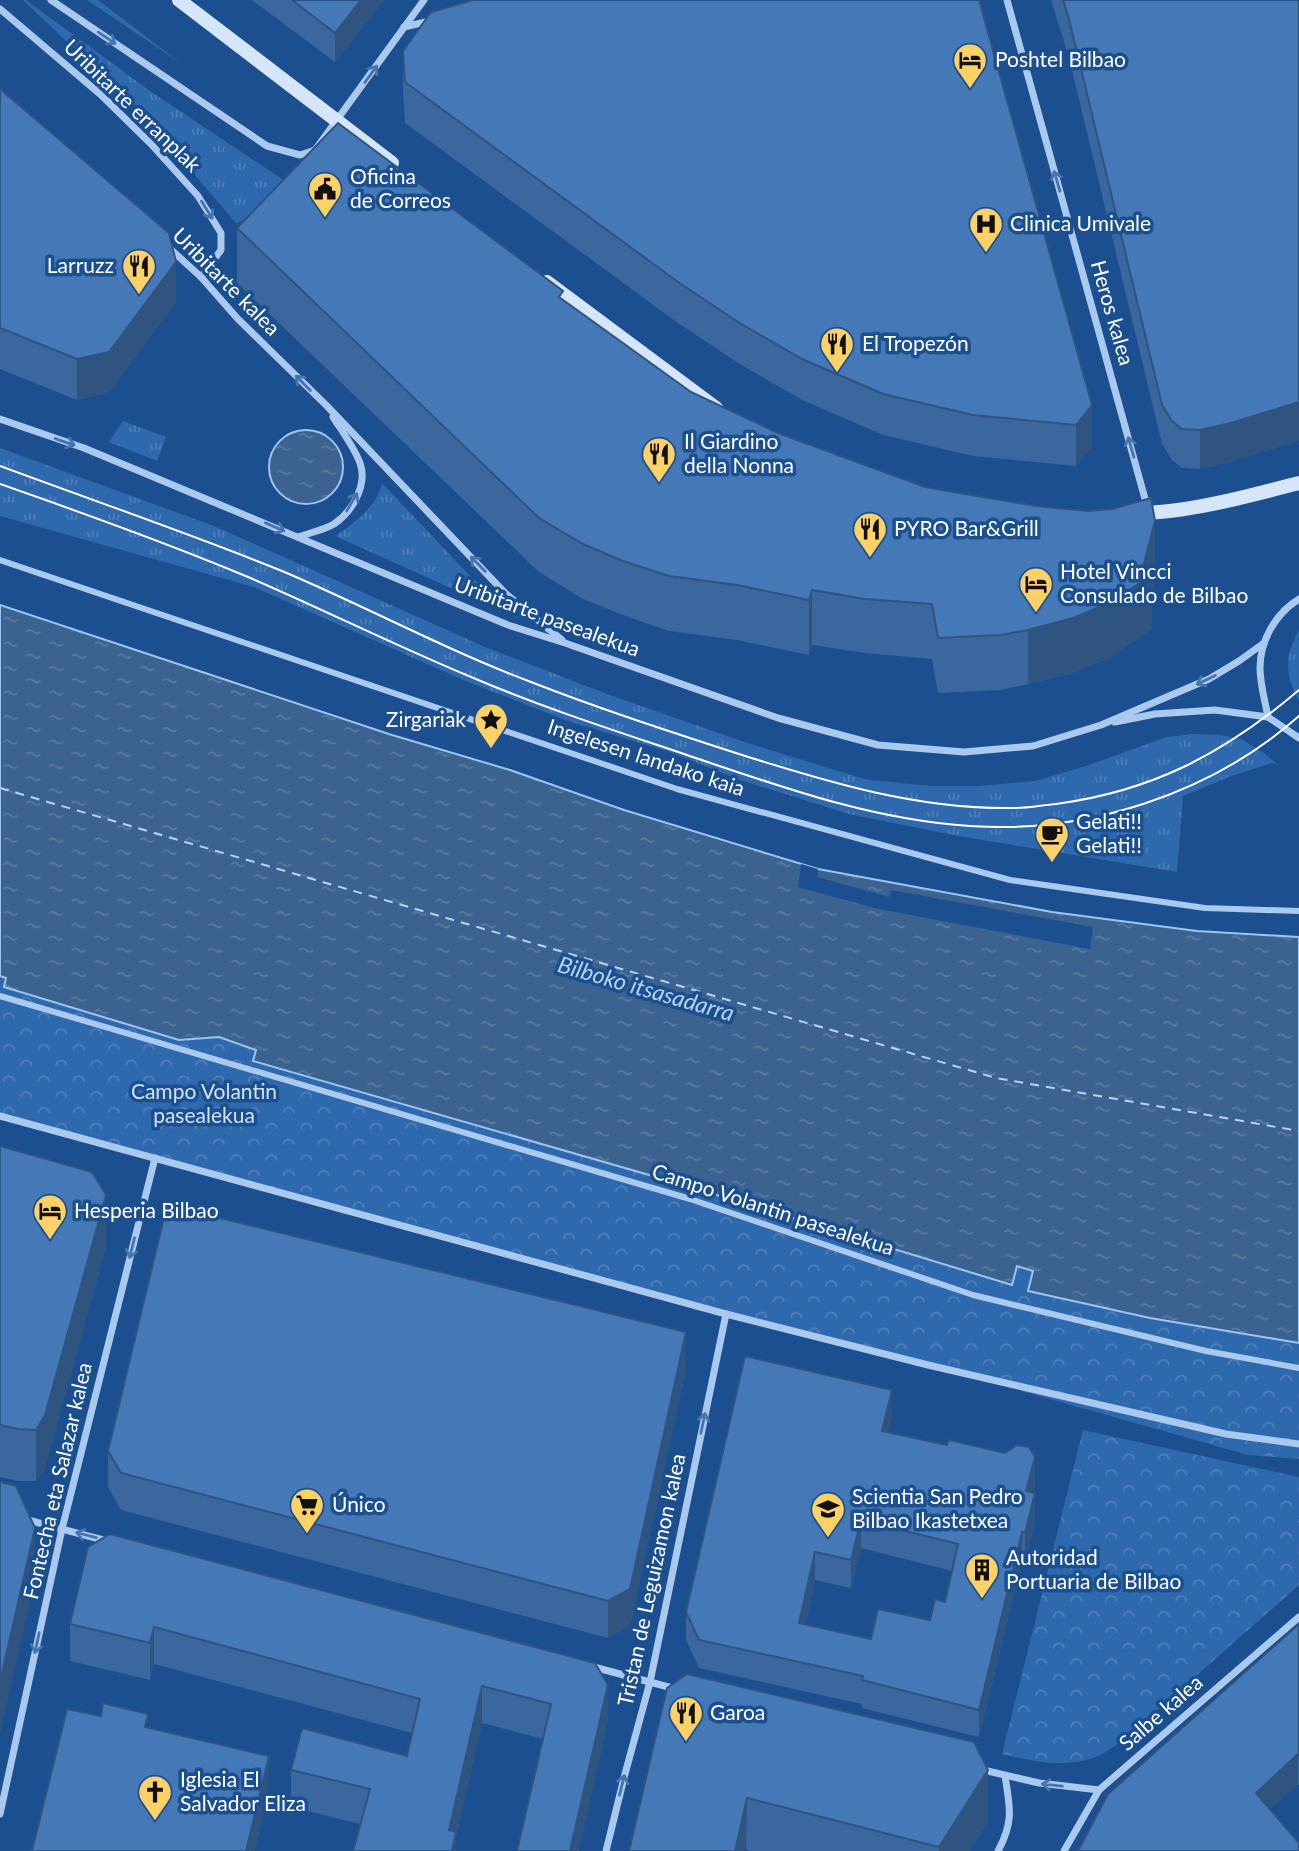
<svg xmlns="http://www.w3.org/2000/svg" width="1299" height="1851" font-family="Lato,sans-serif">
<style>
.grass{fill:url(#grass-tufts)}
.park{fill:url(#park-crowns)}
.water{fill:url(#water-ripples);stroke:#9cc4f0;stroke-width:2}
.pier{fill:#1b4f8f}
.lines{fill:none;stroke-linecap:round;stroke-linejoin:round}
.ferry{stroke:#b5d3f5;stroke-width:2;stroke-dasharray:9 7;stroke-linecap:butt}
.pedestrian{stroke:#a9c9ee;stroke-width:6}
.minor{stroke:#a9c9ee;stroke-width:7}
.secondary{stroke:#d6e6fa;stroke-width:14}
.tram{stroke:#fff;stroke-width:2}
.wall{fill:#3a679d;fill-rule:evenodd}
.shaded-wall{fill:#305480}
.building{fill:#4478b7;stroke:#305480;stroke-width:2;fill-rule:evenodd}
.oneway{stroke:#4674ac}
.labels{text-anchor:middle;stroke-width:7;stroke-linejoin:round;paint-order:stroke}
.poi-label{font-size:21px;fill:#fff;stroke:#1b4f8f;text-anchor:start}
.street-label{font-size:21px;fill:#fff;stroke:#1b4f8f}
.park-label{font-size:21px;fill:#cfe3fa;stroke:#1b4f8f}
.water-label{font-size:23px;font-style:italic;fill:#b5d3f5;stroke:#1b4f8f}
</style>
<defs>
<pattern id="grass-tufts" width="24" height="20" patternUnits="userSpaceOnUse" patternTransform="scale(1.75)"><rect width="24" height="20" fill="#2e69ad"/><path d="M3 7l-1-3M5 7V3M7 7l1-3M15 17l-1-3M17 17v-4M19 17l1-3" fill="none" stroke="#4d80b9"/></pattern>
<pattern id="park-crowns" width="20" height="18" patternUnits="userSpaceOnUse" patternTransform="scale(1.75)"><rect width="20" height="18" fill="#2e69ad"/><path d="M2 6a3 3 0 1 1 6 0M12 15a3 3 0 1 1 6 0" fill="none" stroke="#4d80b9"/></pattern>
<pattern id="water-ripples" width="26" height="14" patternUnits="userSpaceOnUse" patternTransform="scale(1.75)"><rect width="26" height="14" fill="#3c6290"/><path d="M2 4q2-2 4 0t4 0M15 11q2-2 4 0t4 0" fill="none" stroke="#597aa1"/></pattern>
</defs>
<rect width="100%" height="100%" fill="#1b4f8f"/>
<g class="grass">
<path d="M23,0H26L150,91L291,185L247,219L236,223L139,110Z"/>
<path d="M87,0H98L182,64Z"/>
<path d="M123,421L166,437L157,461L109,442Z"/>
<path d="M0,448L214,526L485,647L607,694L747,743L868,780L931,786H979L1035,781L1086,766L1167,737L1192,734L1220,735L1241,739L1264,753L1278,765L1272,763L1231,776L1183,796L1177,872L958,836L849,814L740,780L670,752L568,721L461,679L254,587L0,516Z"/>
<path d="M382,483L469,575L520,619L335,536C354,523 377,507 382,483Z"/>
<path d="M1299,630V701C1285,675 1284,656 1299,630Z"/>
</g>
<g class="park">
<path d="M0,976L6,978L4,986L179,1040L218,1037L256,1050L253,1061L684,1185L1011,1285L1016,1265L1033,1271L1028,1291L1150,1318L1299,1343V1459L1248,1455L906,1358L390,1223L0,1116Z"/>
<path d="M1083,1430L1299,1477V1585L1135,1730C1125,1738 1115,1747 1104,1753C1072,1770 1036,1762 1002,1754Z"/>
</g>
<g class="water">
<circle cx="306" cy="467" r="37"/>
<path d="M0,605L392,735L510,770L624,810L818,869L1052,912L1197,931L1299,937V1343L1150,1318L1028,1291L1033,1271L1017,1266L1012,1285L684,1185L253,1061L256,1050L219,1037L179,1040L4,987L6,978L0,976Z"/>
</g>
<path class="pier" d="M801,864L818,869L817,877L889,897L891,890L1093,927L1090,949L874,908L798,887Z"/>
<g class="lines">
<path class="ferry" d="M0,788L996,1078L1299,1131"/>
<g class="pedestrian">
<path d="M0,560L677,789L1010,880L1205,908L1299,911"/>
<path d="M0,996L690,1199L973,1295L1206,1351L1299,1368"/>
</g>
<g class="minor">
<path d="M51,0L267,146L300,155L315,150L424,0"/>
<path d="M1007,0L1147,506"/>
<path d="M0,9L100,94L151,144L198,196L221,233V250L201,277"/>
<path d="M404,27L430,21"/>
<path d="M167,246L201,277L237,318L327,406L505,593L562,640"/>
<path d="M0,419L84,448L508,625L565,643L778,718L878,745L964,752L1033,746L1101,725L1209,679L1239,661L1264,643"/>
<path d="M298,537C309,533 324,530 334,524C352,512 368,485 360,463C354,447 342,431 333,417"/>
<path d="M1268,717C1265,701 1260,684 1260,668C1260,640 1276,613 1299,599"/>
<path d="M1115,722L1155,714L1215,710L1268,717L1299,738"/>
<path d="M0,1116L726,1314L928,1365L1226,1434L1299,1444"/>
<path d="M24,1519L107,1541"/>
<path d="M590,1666L676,1689"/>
<path d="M979,1769L1039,1783L1099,1790"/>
<path d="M0,1814L62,1529L155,1158"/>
<path d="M606,1851L625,1774L650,1682L726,1314"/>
<path d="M998,1851C1014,1822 1010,1807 1005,1776"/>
<path d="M1064,1851L1099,1790L1299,1617"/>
</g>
<g class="secondary">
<path d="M179,0L392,163"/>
<path d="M547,282L716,408"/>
<path d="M1137,513C1187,513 1249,496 1299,483"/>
</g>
<g class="tram">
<path d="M0,466C94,501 189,533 282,571C365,606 446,650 531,682C600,709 671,732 742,755C831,783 920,810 1015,808C1029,808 1043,805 1056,804C1153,791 1225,753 1299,690"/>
<path d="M0,484C83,513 167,543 248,577C327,611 404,650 483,682C550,710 619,732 687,755C779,786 872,820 970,826C1087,834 1211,794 1299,716"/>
</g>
</g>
<g class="wall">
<path d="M252,0H384L335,62Z"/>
<path d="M979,0L1092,446L1076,466L973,456L883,435L802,400L738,363L678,323L405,123L403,92V51Z"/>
<path d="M1051,0H1299L1231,462L1200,469L1182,468L1172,460L1162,444L1069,58Z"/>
<path d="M0,89L176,302L109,392L77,400L0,369Z"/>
<path d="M237,228L563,300L691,392L778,433L1155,576L1152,588V629L1109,658L1073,673L1028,684L1001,690L938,693L932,659L865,653L812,645L809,655L737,640L669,631L623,615L583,599L539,572L237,283Z"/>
<path d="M0,1146L106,1247L45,1467L36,1481H18L0,1477Z"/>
<path d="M686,1369L630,1626L608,1638L121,1510L108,1487V1451Z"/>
<path d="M892,1418L888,1432L1035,1485L1033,1493L1035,1521L1025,1561L1022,1560L979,1737L862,1708V1704L699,1668L686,1640V1612ZM861,1548L952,1571L945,1602L930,1620L871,1639L805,1625L815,1580L851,1588Z"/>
<path d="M88,1547L608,1722L543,1739L482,1723L456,1836V1851L360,1824L291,1807V1770L407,1756L412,1733L154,1664L150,1680L70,1661V1624Z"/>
<path d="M1299,1624V1785L1298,1784L1270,1809L1078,1851Z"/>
<path d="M687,1674L988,1822L969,1851H750L747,1850Z"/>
</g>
<g class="shaded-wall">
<path d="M361,0H384L335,62V33Z"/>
<path d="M176,262V302L109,392L77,400V359Z"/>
<path d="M1299,402V441L1231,462L1200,469V430Z"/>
<path d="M1092,405V446L1076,466V425Z"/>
<path d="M1155,521V576L1152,588V629L1109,658L1073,673L1028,684V630L1143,567Z"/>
<path d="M812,590V645L809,655V600Z"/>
<path d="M106,1195V1247L45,1467L36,1481V1430Z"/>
<path d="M686,1332V1369L630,1626L608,1638V1601Z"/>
<path d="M892,1390V1418L882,1459V1431Z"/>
<path d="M1035,1457V1485L1026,1519V1491Z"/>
<path d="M1035,1493V1521L1025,1561V1533Z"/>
<path d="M861,1520V1548L851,1588V1560Z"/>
<path d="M35,1528V1580L0,1734V1682Z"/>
<path d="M1022,1532V1560L979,1737V1710Z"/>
<path d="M815,1552V1580L799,1651V1623Z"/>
<path d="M154,1627V1664L150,1680V1643Z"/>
<path d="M608,1685V1722L579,1851H570Z"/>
<path d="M482,1686V1723L456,1836V1851H449V1830Z"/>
<path d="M1298,1754V1784L1256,1822V1793Z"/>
<path d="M269,1756V1793L255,1851H246Z"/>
<path d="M988,1770V1822L969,1851H939V1847Z"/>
<path d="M747,1798L746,1851H735Z"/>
</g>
<g class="building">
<path d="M292,0H361L335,33Z"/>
<path d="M473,0H979L1092,405L1076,425L973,415L883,394L802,359L738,322L678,282L405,82L403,51L431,12Z"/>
<path d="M1063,0H1299V402L1231,423L1200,430L1182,429L1172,421L1162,405L1069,19Z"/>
<path d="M0,89L169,233L176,262L109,352L77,359L0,328Z"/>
<path d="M338,123L563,291L559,297L691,392L778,433L925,487L1036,506L1088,511L1112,509L1151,498L1155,521L1143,567L1152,575L1109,603L1073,618L1028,630L1001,635L938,638L932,604L865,599L812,590L809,600L737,585L669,576L623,561L583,544L539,518L237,228Z"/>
<path d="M0,1146L92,1172L106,1195L45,1415L36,1430L18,1429L0,1425Z"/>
<path d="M167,1205L686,1332L630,1589L608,1601L121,1473L108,1451Z"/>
<path d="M745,1356L892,1390L882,1431L947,1445L949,1440L1005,1453L1017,1445L1029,1447L1035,1457L1026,1491L1035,1493L1025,1533L1022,1532L979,1710L862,1680L863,1676L699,1640L686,1612ZM861,1520L958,1544L945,1602L935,1599L930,1620L878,1609L871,1639L799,1623L815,1552L851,1560Z"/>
<path d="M0,1482L16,1486L35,1528L0,1682Z"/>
<path d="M110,1534L595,1663L608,1685L570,1851H517L551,1704L482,1686L449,1830L456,1832L452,1851H353L370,1789L291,1770L302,1728L407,1756L420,1699L154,1627L150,1643L70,1624L88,1547Z"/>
<path d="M1299,1624V1755L1298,1754L1256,1793L1299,1843V1851H1078L1108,1794Z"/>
<path d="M687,1674L974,1742L988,1770L939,1847L747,1798L735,1851H629L667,1688Z"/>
<path d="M103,1703L148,1714L145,1727L269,1756L246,1851H32L67,1709L101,1716Z"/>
</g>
<defs><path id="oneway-shaft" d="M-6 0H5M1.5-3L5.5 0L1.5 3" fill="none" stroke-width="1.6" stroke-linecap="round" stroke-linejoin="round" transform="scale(1.75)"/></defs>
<g class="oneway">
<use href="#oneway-shaft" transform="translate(107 38) rotate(34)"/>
<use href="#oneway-shaft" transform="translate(371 74) rotate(-54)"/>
<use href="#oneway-shaft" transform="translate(1057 181) rotate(-106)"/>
<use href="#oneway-shaft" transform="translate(207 210) rotate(58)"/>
<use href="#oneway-shaft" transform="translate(303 383) rotate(-135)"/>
<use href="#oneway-shaft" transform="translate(65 442) rotate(19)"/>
<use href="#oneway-shaft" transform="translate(1131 447) rotate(-106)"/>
<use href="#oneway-shaft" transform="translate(352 502) rotate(-60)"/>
<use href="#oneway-shaft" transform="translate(275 527) rotate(23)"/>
<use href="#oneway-shaft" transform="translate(478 564) rotate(-134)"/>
<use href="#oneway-shaft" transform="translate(1206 680) rotate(154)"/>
<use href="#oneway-shaft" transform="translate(132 1248) rotate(104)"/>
<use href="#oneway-shaft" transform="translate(703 1423) rotate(-78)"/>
<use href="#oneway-shaft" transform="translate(86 1535) rotate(-165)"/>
<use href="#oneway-shaft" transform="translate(37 1643) rotate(102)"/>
<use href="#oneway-shaft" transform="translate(622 1785) rotate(-76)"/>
<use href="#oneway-shaft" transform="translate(1052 1785) rotate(-174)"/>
</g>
<defs>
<g id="hotel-pin" transform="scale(1.75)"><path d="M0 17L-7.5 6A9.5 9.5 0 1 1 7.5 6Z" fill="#ffd166" stroke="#1b4f8f"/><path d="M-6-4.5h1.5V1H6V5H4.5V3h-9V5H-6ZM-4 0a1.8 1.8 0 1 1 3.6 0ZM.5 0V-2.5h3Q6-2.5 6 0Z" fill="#111"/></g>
<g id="civic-pin" transform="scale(1.75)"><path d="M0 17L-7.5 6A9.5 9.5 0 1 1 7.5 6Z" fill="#ffd166" stroke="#1b4f8f"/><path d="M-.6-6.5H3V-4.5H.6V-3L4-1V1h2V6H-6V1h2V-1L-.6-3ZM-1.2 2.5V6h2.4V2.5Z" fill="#111"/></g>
<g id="hospital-pin" transform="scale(1.75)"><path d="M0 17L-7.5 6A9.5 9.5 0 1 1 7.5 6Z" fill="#ffd166" stroke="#1b4f8f"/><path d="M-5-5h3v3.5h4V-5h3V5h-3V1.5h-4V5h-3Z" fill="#111"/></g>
<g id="restaurant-pin" transform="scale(1.75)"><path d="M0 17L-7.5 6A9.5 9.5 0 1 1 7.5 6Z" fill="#ffd166" stroke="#1b4f8f"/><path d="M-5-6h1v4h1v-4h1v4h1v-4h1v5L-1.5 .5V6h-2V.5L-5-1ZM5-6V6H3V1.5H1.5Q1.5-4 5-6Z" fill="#111"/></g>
<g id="sight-pin" transform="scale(1.75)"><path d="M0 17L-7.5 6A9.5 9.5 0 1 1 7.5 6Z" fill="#ffd166" stroke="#1b4f8f"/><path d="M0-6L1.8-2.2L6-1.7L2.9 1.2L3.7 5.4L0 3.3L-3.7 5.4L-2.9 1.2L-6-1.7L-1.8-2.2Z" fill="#111"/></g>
<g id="cafe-pin" transform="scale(1.75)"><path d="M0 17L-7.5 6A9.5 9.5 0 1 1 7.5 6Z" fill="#ffd166" stroke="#1b4f8f"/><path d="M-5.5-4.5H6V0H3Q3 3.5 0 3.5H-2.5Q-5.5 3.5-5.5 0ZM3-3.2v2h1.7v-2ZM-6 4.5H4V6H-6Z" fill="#111"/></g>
<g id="supermarket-pin" transform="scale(1.75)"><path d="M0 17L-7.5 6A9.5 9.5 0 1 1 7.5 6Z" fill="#ffd166" stroke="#1b4f8f"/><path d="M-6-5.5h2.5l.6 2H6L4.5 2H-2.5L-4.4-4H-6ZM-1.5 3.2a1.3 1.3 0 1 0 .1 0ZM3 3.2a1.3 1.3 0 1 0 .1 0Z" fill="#111"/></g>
<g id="school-pin" transform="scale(1.75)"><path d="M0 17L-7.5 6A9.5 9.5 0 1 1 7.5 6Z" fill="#ffd166" stroke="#1b4f8f"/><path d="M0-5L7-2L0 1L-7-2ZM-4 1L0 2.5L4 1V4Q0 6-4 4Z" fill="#111"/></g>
<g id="building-pin" transform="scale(1.75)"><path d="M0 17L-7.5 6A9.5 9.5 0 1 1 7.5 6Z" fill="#ffd166" stroke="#1b4f8f"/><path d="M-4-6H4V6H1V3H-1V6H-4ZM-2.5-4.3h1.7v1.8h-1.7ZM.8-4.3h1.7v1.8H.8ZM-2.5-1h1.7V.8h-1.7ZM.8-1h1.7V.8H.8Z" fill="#111"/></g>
<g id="church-pin" transform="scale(1.75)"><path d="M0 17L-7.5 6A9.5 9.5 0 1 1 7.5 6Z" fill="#ffd166" stroke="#1b4f8f"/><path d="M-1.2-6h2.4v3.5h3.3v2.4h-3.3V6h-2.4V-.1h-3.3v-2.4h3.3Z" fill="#111"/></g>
</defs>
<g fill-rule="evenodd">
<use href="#hotel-pin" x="970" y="60"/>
<use href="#civic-pin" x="325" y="189"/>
<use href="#hospital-pin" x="986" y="224"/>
<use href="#restaurant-pin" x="139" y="266"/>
<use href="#restaurant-pin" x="837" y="344"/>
<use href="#restaurant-pin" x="659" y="454"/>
<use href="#restaurant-pin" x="870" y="529"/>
<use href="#hotel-pin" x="1036" y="584"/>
<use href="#sight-pin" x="491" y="720"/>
<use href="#cafe-pin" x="1052" y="834"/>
<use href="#hotel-pin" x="50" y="1211"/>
<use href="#supermarket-pin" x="307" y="1505"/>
<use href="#school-pin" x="828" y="1509"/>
<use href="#building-pin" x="982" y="1570"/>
<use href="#restaurant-pin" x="686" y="1713"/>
<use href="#church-pin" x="155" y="1792"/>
</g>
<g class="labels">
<g class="poi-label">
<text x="995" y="67">Poshtel Bilbao</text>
<text x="350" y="184">Oficina<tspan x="350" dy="24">de Correos</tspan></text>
<text x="1010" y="231">Clinica Umivale</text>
<text x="114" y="273" text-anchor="end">Larruzz</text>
<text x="862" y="351">El Tropezón</text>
<text x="684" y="449">Il Giardino<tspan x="684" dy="24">della Nonna</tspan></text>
<text x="894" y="536">PYRO Bar&amp;Grill</text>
<text x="1060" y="579">Hotel Vincci<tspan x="1060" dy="24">Consulado de Bilbao</tspan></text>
<text x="466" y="727" text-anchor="end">Zirgariak</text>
<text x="1076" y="829">Gelati!!<tspan x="1076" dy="24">Gelati!!</tspan></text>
<text x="74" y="1218">Hesperia Bilbao</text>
<text x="852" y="1504">Scientia San Pedro<tspan x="852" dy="24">Bilbao Ikastetxea</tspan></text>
<text x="332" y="1512">Único</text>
<text x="1006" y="1565">Autoridad<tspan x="1006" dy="24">Portuaria de Bilbao</tspan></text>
<text x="710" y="1720">Garoa</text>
<text x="180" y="1787">Iglesia El<tspan x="180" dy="24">Salvador Eliza</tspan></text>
</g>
<g class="street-label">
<text transform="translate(132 106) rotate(44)" y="7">Uribitarte erranplak</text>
<text transform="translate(226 282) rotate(45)" y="7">Uribitarte kalea</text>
<text transform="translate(1112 313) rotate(74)" y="7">Heros kalea</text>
<text transform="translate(547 617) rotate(20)" y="7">Uribitarte pasealekua</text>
<text transform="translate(646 758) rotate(18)" y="7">Ingelesen landako kaia</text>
<text transform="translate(773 1210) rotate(18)" y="7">Campo Volantin pasealekua</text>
<text transform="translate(58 1481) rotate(-77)" y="7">Fontecha eta Salazar kalea</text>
<text transform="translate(652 1580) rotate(-78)" y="7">Tristan de Leguizamon kalea</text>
<text transform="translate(1161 1713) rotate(-41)" y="7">Salbe kalea</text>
</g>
<g class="park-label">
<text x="204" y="1099">Campo Volantin<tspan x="204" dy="24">pasealekua</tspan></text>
</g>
<g class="water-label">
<text transform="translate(646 989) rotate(16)" y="8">Bilboko itsasadarra</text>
</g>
</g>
</svg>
